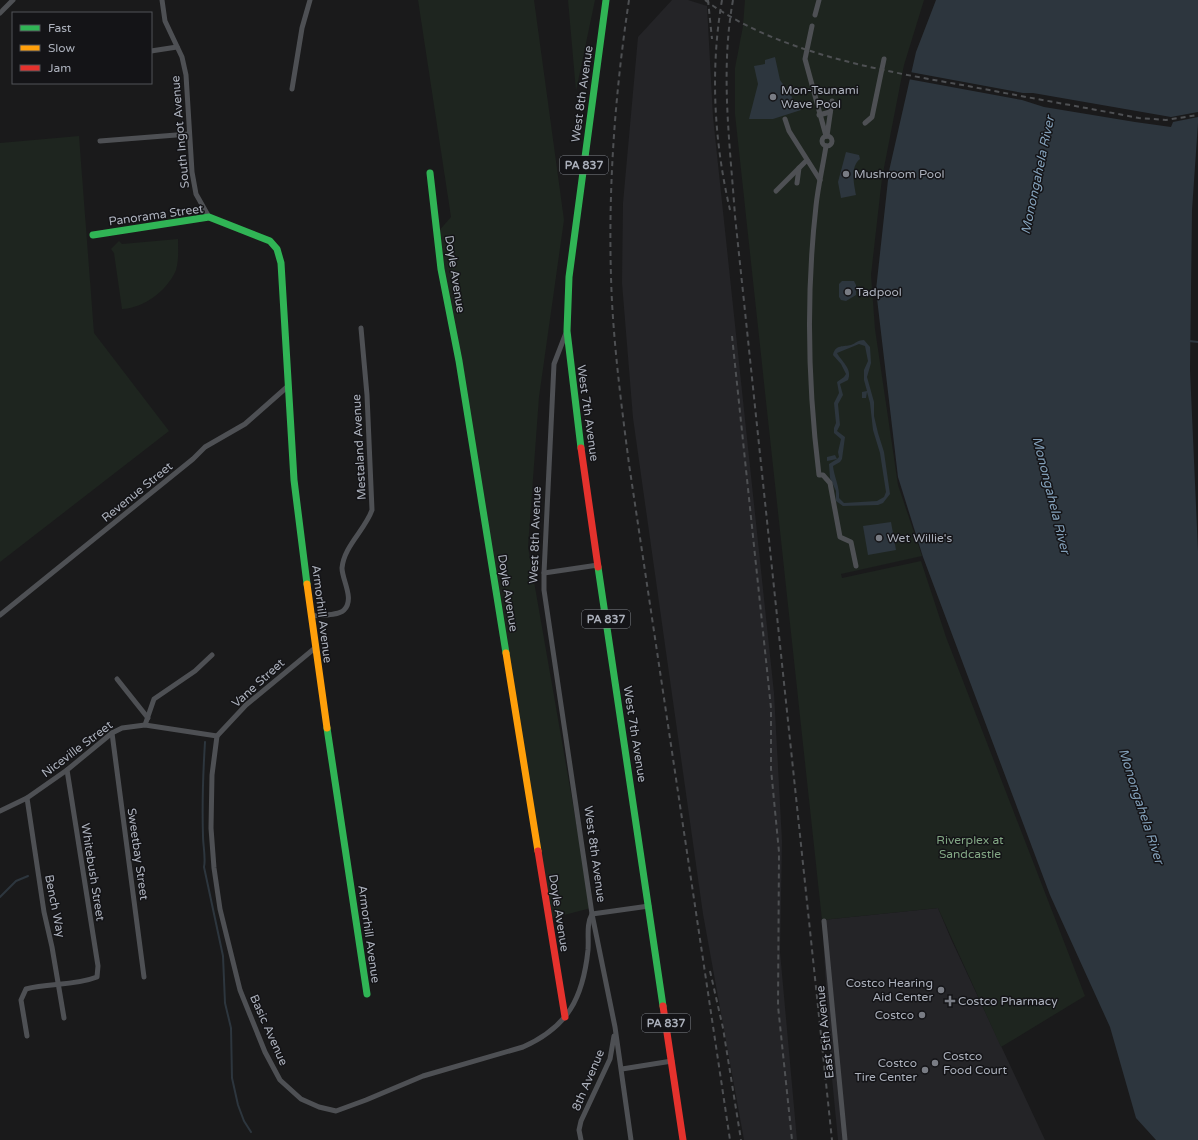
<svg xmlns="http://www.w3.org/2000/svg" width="1198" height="1140" font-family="'Varela Round',sans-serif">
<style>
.built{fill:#242427}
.green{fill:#1e251f}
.water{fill:#2d363e;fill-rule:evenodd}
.pier{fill:#1a1a1b}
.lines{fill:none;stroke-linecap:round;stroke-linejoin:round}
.stream{stroke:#2d363e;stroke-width:2}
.street{stroke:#4e5054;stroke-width:5}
.fast{stroke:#30b455;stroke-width:7}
.slow{stroke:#ff9f0a;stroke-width:7}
.jam{stroke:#e5322d;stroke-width:7}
.rail{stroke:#4e5053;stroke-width:2;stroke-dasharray:5 4;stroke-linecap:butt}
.poi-dot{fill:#797c84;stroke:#141417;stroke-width:1.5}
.labels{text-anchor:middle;stroke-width:3;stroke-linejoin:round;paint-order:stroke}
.shield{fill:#141417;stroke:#7e828a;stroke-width:1}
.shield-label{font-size:11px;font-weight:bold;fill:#acb1bc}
.poi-label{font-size:12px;fill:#acb1bc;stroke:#141417;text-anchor:start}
.street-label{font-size:12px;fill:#acb1bc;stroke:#141417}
.park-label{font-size:12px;fill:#82a784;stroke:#141417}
.water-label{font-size:13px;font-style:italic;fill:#829fb8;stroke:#141417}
</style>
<rect width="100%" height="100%" fill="#1a1a1b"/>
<g class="built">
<path d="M672,0H688L707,6L713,117L774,693L782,841L780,952L797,1140H744L703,914L633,418L622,283L623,203L638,37Z"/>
<path d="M938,908L951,939L1045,1140H838L831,1068L822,920Z"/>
</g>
<g class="green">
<path d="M418,0H534L564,220L539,397L528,547L591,908L549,919L437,233L451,217Z"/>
<path d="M568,0H595L576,91Z"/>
<path d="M745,0H924L904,65L882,178L871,275L875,329L898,485L922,556L841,574L842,578L921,561L946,637L1085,996L1001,1047L938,908L822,920L735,114V68L743,26Z"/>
<path d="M79,136L94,333L169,431L0,562V143Z"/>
<path d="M178,239C178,249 179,260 176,270C167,291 144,308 122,309L114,253L111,249L119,241L122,244Z"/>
</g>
<g class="water">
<path d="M936,0H1198V123L1192,210L1190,370L1198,551V1140H1156L1136,1118L1110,1027L1050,895L923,557L898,477L876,290L889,171L916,52Z"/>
<path d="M775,57L780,80L801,110L773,119H749L758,84L754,66L765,64V60Z"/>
<path d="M846,152L859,155L860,159C850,167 854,183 856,195L841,198L838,182Z"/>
<path d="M842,281H854L856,285V295L846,301L841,300L839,297V284Z"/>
<path d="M864,340L870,347L871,363L867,377L874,402V416L878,433L884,452L890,494L883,503L878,505L843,506L836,501V491L830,478L829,464L837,459L827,461V457L835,455L837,459L839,457L838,452L841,439L834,433V428L836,423L834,403L839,393L837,382L844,377L846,374L841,364L833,355C835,344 844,347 851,345C856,343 858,340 864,340ZM859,344L865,346L868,361L864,370V380L867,391L862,392V398H866L867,392L870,403L873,430L880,453L886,492L884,497L877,501L844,503L839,498C840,487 834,477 833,466L840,462L842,459L845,437L837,431L840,425L838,404L843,395L840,384L848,380C853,369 841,361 837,353Z"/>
<path d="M891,522L896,550L868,555L863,526Z"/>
</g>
<path class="pier" d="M910,72L1023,93H1033L1171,117L1198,112V117L1173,122L1171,127L1135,122L1044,107L1022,100L908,79Z"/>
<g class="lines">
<g class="stream">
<path d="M1189,341L1198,342"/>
<path d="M205,742C203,774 202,805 203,836C203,845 206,859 204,867L223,956L225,1003L231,1028L232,1078L238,1105L244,1121L251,1132"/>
<path d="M0,897L16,881L28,876"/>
</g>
<g class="street">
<path d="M162,0L165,21L182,57L186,75L192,172L196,194L209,217"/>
<path d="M0,13L13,0"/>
<path d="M815,15L819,0"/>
<path d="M812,26L805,59L826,136"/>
<path d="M151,51L177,47"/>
<path d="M292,89L302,28L310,0"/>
<path d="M819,115L830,112"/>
<path d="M785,119L789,131L820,180"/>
<path d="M865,123L872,117L884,59"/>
<circle cx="827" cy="141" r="5"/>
<path d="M827,136L832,101"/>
<path d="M100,141L189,134"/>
<path d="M826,146C823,166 818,186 816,206C806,295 808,386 819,475H823L830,483L840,537L851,542L856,566"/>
<path d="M797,183L799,168L807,160"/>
<path d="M776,191L799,168"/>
<path d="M566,333L554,364L544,573V590L592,914L615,1027L631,1140"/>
<path d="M544,573L598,565"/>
<path d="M0,615L193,459L205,447L245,424L287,387"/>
<path d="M311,616C319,615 338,616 344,610C355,599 342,580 342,568C344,546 365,530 372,510L367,395L361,328"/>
<path d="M117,679L148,718"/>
<path d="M145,725L217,736"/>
<path d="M112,733L144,977"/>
<path d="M217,736L212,775L211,828L214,868L220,909L240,990L265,1052L280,1080L301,1099L319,1107L336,1111L366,1100L423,1076L523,1047C568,1027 583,998 588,950C589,937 586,925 592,914L649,906"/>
<path d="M217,736L246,705L315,648"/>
<path d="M27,798L44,912L52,947L64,1018"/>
<path d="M0,811L27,798L67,770L112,733L122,728L145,725L154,699L195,671L212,655"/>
<path d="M824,921L845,1140"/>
<path d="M27,1036L21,1000L26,989C49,983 74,986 97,977L98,966L67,770"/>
<path d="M622,1069L672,1061"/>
<path d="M581,1140L579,1130L581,1121L610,1059L614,1036"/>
</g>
<g class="fast">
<path d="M430,173L441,269L459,361L506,653"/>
<path d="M93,235L209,217L270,241L277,249L281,263L294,480L307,584"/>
<path d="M581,448L567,331L569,277L606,0"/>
<path d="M598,567L663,1006"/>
<path d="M327,728L367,994"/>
</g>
<g class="slow">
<path d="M307,584L327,728"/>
<path d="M506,653L538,851"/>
</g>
<g class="jam">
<path d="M581,448L598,567"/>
<path d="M538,851L565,1017"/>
<path d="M663,1006L683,1140"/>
</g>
<g class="rail">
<path d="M629,0C614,99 607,202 612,302C615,356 622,410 629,464L730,1140"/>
<path d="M705,0C776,53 883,71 968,86C1025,97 1082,107 1139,118L1166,120L1198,115"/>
<path d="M708,0L712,39"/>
<path d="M722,0C710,70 714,141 730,210"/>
<path d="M733,0C720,72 730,143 735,216L832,1140"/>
<path d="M732,336L771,708V769L779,852L778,1006L792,1140"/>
<path d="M710,971L723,1028L741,1140"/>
</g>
</g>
<g class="poi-dot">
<circle cx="773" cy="97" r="4"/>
<circle cx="846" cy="174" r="4"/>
<circle cx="848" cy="292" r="4"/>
<circle cx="879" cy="538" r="4"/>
<circle cx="941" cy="990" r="4"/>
<path d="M948 995h4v4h4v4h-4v4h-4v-4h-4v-4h4z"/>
<circle cx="922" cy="1015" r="4"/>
<circle cx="935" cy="1063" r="4"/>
<circle cx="925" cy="1070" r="4"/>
</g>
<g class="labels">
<g class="shield">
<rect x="560" y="156" width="48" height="18" rx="3"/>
<rect x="582" y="610" width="48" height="18" rx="3"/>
<rect x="642" y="1014" width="48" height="18" rx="3"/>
</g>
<g class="shield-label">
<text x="584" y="169">PA 837</text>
<text x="606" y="623">PA 837</text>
<text x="666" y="1027">PA 837</text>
</g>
<g class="poi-label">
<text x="781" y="94">Mon-Tsunami<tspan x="781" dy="14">Wave Pool</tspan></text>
<text x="854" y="178">Mushroom Pool</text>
<text x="856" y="296">Tadpool</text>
<text x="887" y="542">Wet Willie's</text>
<text x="933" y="987" text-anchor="end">Costco Hearing<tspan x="933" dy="14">Aid Center</tspan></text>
<text x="958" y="1005">Costco Pharmacy</text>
<text x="914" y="1019" text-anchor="end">Costco</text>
<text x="943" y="1060">Costco<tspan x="943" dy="14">Food Court</tspan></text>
<text x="917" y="1067" text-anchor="end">Costco<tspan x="917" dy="14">Tire Center</tspan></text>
</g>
<g class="street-label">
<text transform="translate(582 94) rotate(-82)" y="4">West 8th Avenue</text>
<text transform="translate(180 132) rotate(-95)" y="4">South Ingot Avenue</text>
<text transform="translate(156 215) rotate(-8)" y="4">Panorama Street</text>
<text transform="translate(455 274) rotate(81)" y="4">Doyle Avenue</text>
<text transform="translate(588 413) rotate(82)" y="4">West 7th Avenue</text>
<text transform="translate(359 447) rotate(-93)" y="4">Mestaland Avenue</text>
<text transform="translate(137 492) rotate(-39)" y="4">Revenue Street</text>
<text transform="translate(535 535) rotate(-88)" y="4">West 8th Avenue</text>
<text transform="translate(508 593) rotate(81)" y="4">Doyle Avenue</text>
<text transform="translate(322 614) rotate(83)" y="4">Armorhill Avenue</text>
<text transform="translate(258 683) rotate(-42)" y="4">Vane Street</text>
<text transform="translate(635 734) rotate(81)" y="4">West 7th Avenue</text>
<text transform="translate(77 749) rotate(-37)" y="4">Niceville Street</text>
<text transform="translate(138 854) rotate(82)" y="4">Sweetbay Street</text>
<text transform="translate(595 854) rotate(82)" y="4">West 8th Avenue</text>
<text transform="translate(93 872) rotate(81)" y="4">Whitebush Street</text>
<text transform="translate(55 906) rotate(79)" y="4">Bench Way</text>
<text transform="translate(559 913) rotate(81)" y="4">Doyle Avenue</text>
<text transform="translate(369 934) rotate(82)" y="4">Armorhill Avenue</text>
<text transform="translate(269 1030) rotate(66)" y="4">Basic Avenue</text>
<text transform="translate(825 1032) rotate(-96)" y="4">East 5th Avenue</text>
<text transform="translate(588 1080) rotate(-67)" y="4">8th Avenue</text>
</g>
<g class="park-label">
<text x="970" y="844">Riverplex at<tspan x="970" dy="14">Sandcastle</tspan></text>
</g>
<g class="water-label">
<text transform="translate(1037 175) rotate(-78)" y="5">Monongahela River</text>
<text transform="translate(1052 495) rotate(76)" y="5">Monongahela River</text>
<text transform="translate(1142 806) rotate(72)" y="5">Monongahela River</text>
</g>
</g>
<rect x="12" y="12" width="140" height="72" fill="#141417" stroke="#515359"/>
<rect x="20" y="25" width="20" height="6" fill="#30b455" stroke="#515359"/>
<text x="48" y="32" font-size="12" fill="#acb1bc">Fast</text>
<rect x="20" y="45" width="20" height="6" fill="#ff9f0a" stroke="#515359"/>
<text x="48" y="52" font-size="12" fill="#acb1bc">Slow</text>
<rect x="20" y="65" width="20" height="6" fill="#e5322d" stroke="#515359"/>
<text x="48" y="72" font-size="12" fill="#acb1bc">Jam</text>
</svg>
